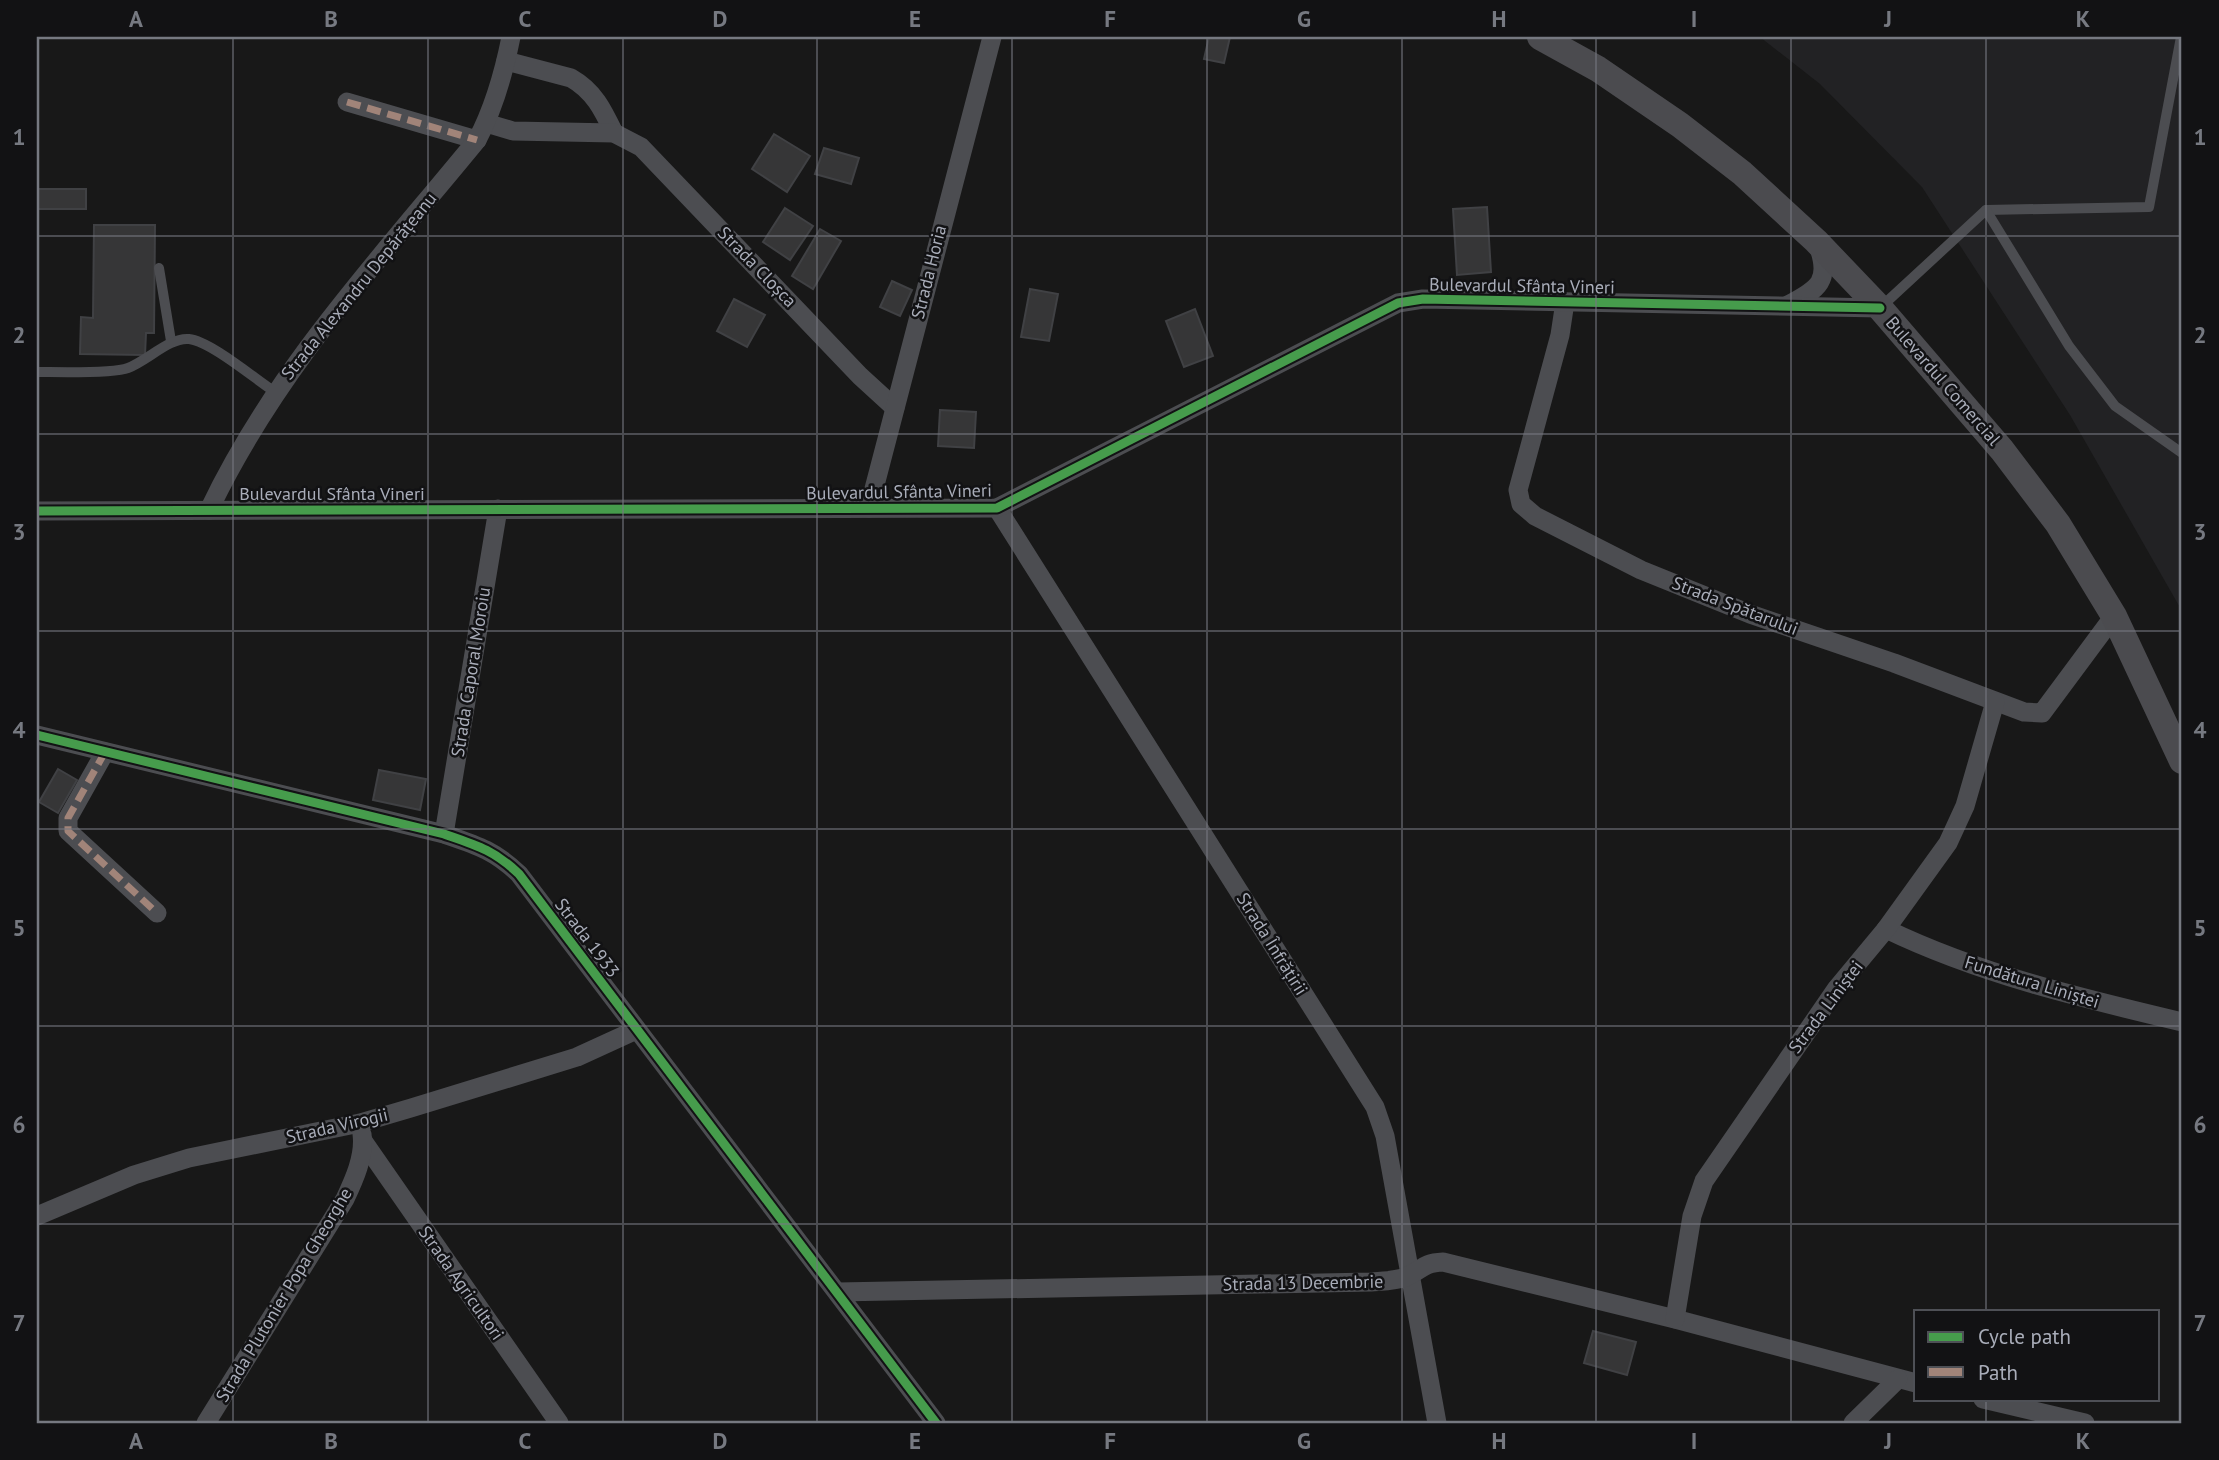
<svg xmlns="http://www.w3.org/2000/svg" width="2219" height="1460" font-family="'PT Sans',sans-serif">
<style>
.built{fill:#222224}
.building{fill:#363637;stroke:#404144;stroke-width:2}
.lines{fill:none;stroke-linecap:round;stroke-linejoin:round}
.lane{stroke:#4c4d51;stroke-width:10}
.street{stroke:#4c4d51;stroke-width:19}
.secondary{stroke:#4b4b4f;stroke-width:26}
.quiet{stroke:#a18479;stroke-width:7;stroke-dasharray:14 7;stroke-linecap:butt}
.cycleway-casing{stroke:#121214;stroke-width:13}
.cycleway{stroke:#469c4c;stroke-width:9}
.grid{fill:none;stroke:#767981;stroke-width:2;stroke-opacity:0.55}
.labels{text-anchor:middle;stroke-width:5;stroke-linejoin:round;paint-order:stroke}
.street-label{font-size:18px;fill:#a9adb9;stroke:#121214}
.neatline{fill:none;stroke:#767981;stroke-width:2.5}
.grid-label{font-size:23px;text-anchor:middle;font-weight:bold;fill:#767981}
</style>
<rect width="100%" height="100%" fill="#181818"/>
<path class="built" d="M1760,37H2182V611L2070,415L1922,187L1820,84Z"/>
<g class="building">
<path d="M1209,37H1230L1224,63L1204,59Z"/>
<path d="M774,134L810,156L787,192L752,169Z"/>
<path d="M824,148L859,158L851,184L815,174Z"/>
<path d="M37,189H86V209H38L37,288Z"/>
<path d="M1487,207L1491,272L1457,275L1453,209Z"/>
<path d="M785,208L813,226L790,260L763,242Z"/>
<path d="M94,225H155L154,333H146L145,355L80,354L81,317L93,318Z"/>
<path d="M820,229L841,241L813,289L792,276Z"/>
<path d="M892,281L912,290L900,316L880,307Z"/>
<path d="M1030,289L1058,294L1049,341L1021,337Z"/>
<path d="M734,299L765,315L747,347L717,331Z"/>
<path d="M1195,309L1213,356L1184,367L1166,321Z"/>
<path d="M940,410L976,412L974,448L938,446Z"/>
<path d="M58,769L77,780L58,813L39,802Z"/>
<path d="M379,770L426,779L420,810L373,800Z"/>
<path d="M1593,1331L1636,1342L1627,1375L1584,1363Z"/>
</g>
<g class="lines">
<g class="lane">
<path d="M1986,210L2149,207L2181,37"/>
<path d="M159,268L171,341"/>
<path d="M1881,307L1986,210L2069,346L2115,406L2182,453"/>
<path d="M37,372C56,372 112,374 128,368C147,361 170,337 189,339C210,341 255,379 275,392"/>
</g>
<g class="street">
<path d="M506,61L571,78C594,91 603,110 614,133"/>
<path d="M347,102L477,140"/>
<path d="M486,123L513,131L614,133L641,147L860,376L895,408"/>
<path d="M1565,302L1560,335L1518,490L1521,504L1535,516L1641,570L1750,614L1894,663L2024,712L2042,713L2114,616"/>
<path d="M1788,305C1819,289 1831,281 1818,245"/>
<path d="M869,508L992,37"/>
<path d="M997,508L1375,1107L1385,1136L1437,1423"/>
<path d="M209,510C277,368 378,261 477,140C494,108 504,72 511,37"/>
<path d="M37,511L997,508L1398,303L1423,299L1880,308"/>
<path d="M37,735L444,834C476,845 494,850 519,874L936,1423"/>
<path d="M105,752L68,818V831L157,913"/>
<path d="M444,834L498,509"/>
<path d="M1886,929C1979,974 2081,998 2182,1022"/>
<path d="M363,1141L559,1423"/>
<path d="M37,1216L134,1175L189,1158L360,1123L411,1108L577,1057L636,1030"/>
<path d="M838,1292L1371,1282C1383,1281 1395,1281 1406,1277C1423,1270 1421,1263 1443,1262L1675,1319L1916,1383"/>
<path d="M1675,1319L1692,1216L1704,1181L1837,988L1886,929L1948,843L1965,806L1995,702"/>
<path d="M1983,1399L2085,1423"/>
<path d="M206,1423L345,1199C354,1180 365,1156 362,1134"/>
<path d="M1853,1423L1898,1379"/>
</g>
<path class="secondary" d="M1540,37L1598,69L1680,125L1742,173L1816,241L1880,308L2002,450L2058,524L2114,616L2182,761"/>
<g class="quiet">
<path d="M347,102L477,140"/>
<path d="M105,752L68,818V831L157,913"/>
</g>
<g class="cycleway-casing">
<g id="cycleway">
<path d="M37,511L997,508L1398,303L1423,299L1880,308"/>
<path d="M37,735L444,834C476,845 494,850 519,874L936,1423"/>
</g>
</g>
<use href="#cycleway" class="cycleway"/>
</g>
<path class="grid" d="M233,37V1423M428,37V1423M623,37V1423M817,37V1423M1012,37V1423M1207,37V1423M1402,37V1423M1596,37V1423M1791,37V1423M1986,37V1311M37,236H2182M37,434H2182M37,631H2182M37,829H2182M37,1026H2182M37,1224H2182M1986,1399V1423"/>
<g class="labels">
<g class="street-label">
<text transform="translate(757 267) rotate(46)" y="6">Strada Cloșca</text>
<text transform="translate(929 272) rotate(-76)" y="6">Strada Horia</text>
<text transform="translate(359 286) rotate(-51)" y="6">Strada Alexandru Depărățeanu</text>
<text transform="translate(1522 286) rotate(1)" y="6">Bulevardul Sfânta Vineri</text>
<text transform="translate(1943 381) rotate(49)" y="6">Bulevardul Comercial</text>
<text transform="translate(899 492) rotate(-1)" y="6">Bulevardul Sfânta Vineri</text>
<text x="332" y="500">Bulevardul Sfânta Vineri</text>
<text transform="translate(1735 606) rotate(21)" y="6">Strada Spătarului</text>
<text transform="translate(471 672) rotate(-81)" y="6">Strada Caporal Moroiu</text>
<text transform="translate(587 938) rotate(53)" y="6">Strada 1933</text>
<text transform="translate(1272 944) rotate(58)" y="6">Strada Înfrățirii</text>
<text transform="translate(2032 982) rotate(17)" y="6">Fundătura Liniștei</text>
<text transform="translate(1826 1007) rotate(-53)" y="6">Strada Liniștei</text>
<text transform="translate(337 1126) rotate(-13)" y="6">Strada Virogii</text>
<text transform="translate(461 1283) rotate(55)" y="6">Strada Agricultori</text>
<text transform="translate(1303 1283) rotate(-1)" y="6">Strada 13 Decembrie</text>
<text transform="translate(284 1295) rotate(-59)" y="6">Strada Plutonier Popa Gheorghe</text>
</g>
</g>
<rect width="2219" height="1460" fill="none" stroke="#121214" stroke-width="77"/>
<rect x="1914" y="1310" width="245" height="91" fill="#121214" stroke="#4e5056" stroke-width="2"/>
<rect x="1928" y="1332" width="35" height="10" fill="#469c4c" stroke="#4e5056" stroke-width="2"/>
<text x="1978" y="1344" font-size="21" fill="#a9adb9">Cycle path</text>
<rect x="1928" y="1367" width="35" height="10" fill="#a18479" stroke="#4e5056" stroke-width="2"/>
<text x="1978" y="1380" font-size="21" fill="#a9adb9">Path</text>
<rect x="38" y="38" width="2142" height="1384" class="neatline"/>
<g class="grid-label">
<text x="136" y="27">A</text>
<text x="331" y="27">B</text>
<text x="525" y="27">C</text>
<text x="720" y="27">D</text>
<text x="915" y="27">E</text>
<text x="1110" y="27">F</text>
<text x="1304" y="27">G</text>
<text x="1499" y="27">H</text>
<text x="1694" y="27">I</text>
<text x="1888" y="27">J</text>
<text x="2083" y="27">K</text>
<text x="19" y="145">1</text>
<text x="2200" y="145">1</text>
<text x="19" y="343">2</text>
<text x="2200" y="343">2</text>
<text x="19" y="540">3</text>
<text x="2200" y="540">3</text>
<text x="19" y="738">4</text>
<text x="2200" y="738">4</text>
<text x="19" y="936">5</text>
<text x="2200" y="936">5</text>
<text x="19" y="1133">6</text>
<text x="2200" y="1133">6</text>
<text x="19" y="1331">7</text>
<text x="2200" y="1331">7</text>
<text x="136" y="1449">A</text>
<text x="331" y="1449">B</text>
<text x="525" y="1449">C</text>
<text x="720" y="1449">D</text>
<text x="915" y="1449">E</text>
<text x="1110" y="1449">F</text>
<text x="1304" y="1449">G</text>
<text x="1499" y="1449">H</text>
<text x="1694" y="1449">I</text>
<text x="1888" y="1449">J</text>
<text x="2083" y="1449">K</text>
</g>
</svg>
